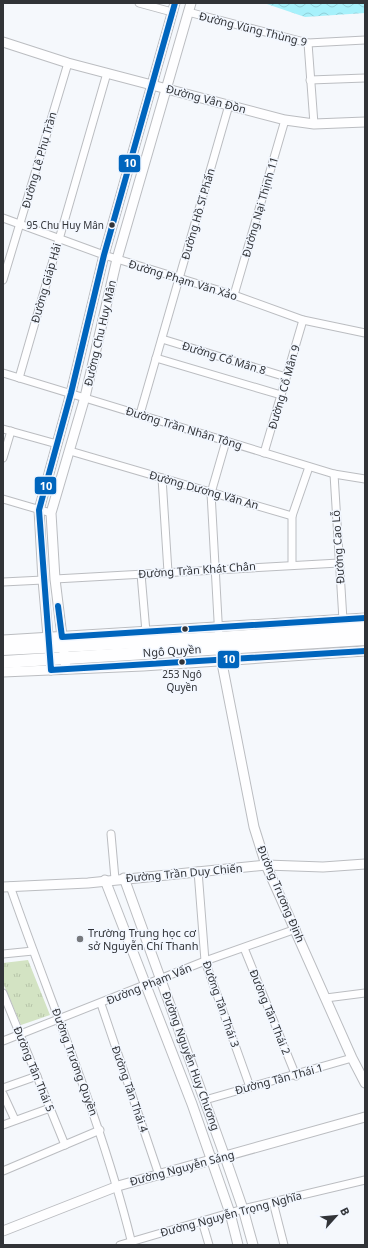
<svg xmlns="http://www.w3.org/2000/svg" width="368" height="1248" font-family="'Noto Sans',sans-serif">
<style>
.park{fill:url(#park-tufts)}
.water{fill:url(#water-waves)}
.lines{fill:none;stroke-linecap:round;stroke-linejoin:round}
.minor-casing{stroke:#bbbdc1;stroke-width:9}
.tertiary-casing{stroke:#bbbdc1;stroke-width:11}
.trunk-casing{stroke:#bbbdc1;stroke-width:14}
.minor{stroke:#fefeff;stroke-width:7}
.tertiary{stroke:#fefeff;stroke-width:9}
.trunk{stroke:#fefeff;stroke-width:12}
.bus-1-casing{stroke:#f2f7ff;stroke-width:9}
.bus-1{stroke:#0065bd;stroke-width:6}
.bus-dot{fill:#313337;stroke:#f2f7ff;stroke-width:1.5}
.poi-dot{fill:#76787c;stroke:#f2f7ff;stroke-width:1.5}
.labels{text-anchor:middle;stroke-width:3;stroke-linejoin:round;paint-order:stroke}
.bus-label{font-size:10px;fill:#313337;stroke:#f2f7ff;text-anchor:end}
.street-label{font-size:11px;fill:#313337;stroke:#f2f7ff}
.poi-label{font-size:11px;fill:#313337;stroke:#f2f7ff;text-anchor:start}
.line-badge{stroke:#f2f7ff;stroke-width:1.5}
.badge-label{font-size:11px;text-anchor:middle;font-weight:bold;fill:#fff}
</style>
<defs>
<pattern id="park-tufts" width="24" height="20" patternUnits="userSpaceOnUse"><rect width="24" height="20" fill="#d3e3c3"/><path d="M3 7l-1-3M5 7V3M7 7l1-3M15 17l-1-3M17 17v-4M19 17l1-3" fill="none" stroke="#b6c3a8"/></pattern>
<pattern id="water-waves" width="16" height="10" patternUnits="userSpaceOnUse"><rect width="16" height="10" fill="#a7f1fb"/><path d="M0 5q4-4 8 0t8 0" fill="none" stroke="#90cfd8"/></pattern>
</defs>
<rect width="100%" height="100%" fill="#f5f8fc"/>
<path class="park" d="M28,960L50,1015L21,1025L3,983V963Z"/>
<path class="water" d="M264,3H365V13L305,17Z"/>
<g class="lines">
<g class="minor-casing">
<g id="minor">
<path d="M139,3L172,12"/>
<path d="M188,12L308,43L365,40"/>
<path d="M308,43L314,124"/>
<path d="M310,80L365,78"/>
<path d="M3,218L104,255L234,295L303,320L365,333"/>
<path d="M3,280L68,63"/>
<path d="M234,295L285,120"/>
<path d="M162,339L286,377"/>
<path d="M156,358L281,395"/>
<path d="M3,373L334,474L365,479"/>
<path d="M19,378L107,73"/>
<path d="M140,414L229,105"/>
<path d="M3,429L57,444"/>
<path d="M70,451L292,516"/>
<path d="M264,453L303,320"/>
<path d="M3,458L11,431"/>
<path d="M334,474L343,620"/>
<path d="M162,478L168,572"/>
<path d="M3,499L51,513"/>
<path d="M292,564V516L309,467"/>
<path d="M141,574L146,632"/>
<path d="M55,579L339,563"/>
<path d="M3,582L43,580"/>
<path d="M219,638L211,493L226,441"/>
<path d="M111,834L115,879"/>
<path d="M198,871L205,961L250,1087"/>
<path d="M10,886C51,1004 101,1119 131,1240"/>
<path d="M244,948L296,1076"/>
<path d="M3,954L33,951"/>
<path d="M3,993L65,1145"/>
<path d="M326,998L365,993"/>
<path d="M101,1004L159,1175"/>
<path d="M3,1041L205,961L296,929"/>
<path d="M3,1088L37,1076"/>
<path d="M3,1094L15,1120"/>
<path d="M205,1100L352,1058"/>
<path d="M3,1125L50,1108"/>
<path d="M3,1171L100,1130"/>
<path d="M273,1202L284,1245"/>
<path d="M202,1221L209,1245"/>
<path d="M120,1245L243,1209L365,1180"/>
</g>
</g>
<g class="tertiary-casing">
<g id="tertiary">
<path d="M3,42L68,63L285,120L314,124L365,122"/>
<path d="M3,640L365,618"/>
<path d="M219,648L254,827L266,865L352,1058L365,1083"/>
<path d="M66,669L55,579L51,513L85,397L117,259L191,3"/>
<path d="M51,670L43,580L39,510L71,393L104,255L175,3"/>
<path d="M3,672L143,666L365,651"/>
<path d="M124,878L225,1157L243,1209L253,1245"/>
<path d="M105,880L192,1104L230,1213L238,1245"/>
<path d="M3,887L88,883L266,865L323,867L365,864"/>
<path d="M3,1231L118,1186L365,1117"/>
</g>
</g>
<g class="trunk-casing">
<g id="trunk">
<path d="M3,649L219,638L365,628"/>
<path d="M3,662L365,639"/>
</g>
</g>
<use href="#minor" class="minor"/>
<use href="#tertiary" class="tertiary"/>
<use href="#trunk" class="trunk"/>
<g class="bus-1-casing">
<g id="bus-1">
<path d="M175,3L104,255L71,393L39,510L51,670L365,651"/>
<path d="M58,606L62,637L365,618"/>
</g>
</g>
<use href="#bus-1" class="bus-1"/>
</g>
<g class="bus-dot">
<circle cx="112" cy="225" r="3.5"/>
<circle cx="185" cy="629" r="3.5"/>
<circle cx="182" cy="662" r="3.5"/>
</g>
<circle class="poi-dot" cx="80" cy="939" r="4"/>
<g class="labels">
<g class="bus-label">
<text x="104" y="229">95 Chu Huy Mân</text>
<text x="182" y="678" text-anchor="middle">253 Ngô<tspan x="182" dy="13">Quyền</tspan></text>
</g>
<g class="street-label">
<text transform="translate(253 29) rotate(14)" y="4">Đường Vũng Thùng 9</text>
<text transform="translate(206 99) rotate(15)" y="4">Đường Vân Đồn</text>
<text transform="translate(39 160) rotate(-74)" y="4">Đường Lê Phụ Trần</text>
<text transform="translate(260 207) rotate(-74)" y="4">Đường Nại Thịnh 11</text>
<text transform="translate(198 214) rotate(-74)" y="4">Đường Hồ Sĩ Phấn</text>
<text transform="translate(183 280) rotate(17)" y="4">Đường Phạm Văn Xảo</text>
<text transform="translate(46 283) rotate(-74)" y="4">Đường Giáp Hải</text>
<text transform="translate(100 333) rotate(-77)" y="4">Đường Chu Huy Mân</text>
<text transform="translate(224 358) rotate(17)" y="4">Đường Cổ Mân 8</text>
<text transform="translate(284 387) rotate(-74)" y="4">Đường Cổ Mân 9</text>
<text transform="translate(184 428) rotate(17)" y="4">Đường Trần Nhân Tông</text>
<text transform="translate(204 490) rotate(16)" y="4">Đường Dương Văn An</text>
<text transform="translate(338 547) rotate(-94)" y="4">Đường Cao Lỗ</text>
<text transform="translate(197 570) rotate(-4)" y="4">Đường Trần Khát Chân</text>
<text transform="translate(172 651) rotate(-4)" y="4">Ngô Quyền</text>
<text transform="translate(184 873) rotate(-5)" y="4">Đường Trần Duy Chiến</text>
<text transform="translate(281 894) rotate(67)" y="4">Đường Trương Định</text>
<text transform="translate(149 984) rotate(-22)" y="4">Đường Phạm Vấn</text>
<text transform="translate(221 1004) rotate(71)" y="4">Đường Tân Thái 3</text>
<text transform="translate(270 1012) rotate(68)" y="4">Đường Tân Thái 2</text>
<text transform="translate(191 1061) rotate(70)" y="4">Đường Nguyễn Huy Chương</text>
<text transform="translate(75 1062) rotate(70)" y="4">Đường Trương Quyền</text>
<text transform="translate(34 1069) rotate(68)" y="4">Đường Tân Thái 5</text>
<text transform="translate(279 1079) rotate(-15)" y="4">Đường Tân Thái 1</text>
<text transform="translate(130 1089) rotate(71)" y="4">Đường Tân Thái 4</text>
<text transform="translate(182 1168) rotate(-15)" y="4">Đường Nguyễn Sáng</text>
<text transform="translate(231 1214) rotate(-15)" y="4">Đường Nguyễn Trọng Nghĩa</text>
</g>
<g class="poi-label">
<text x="88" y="937">Trường Trung học cơ<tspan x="88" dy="13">sở Nguyễn Chí Thanh</tspan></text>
</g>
</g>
<g class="line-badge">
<rect x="118" y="154" width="23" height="19" rx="4" fill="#0065bd"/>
<rect x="34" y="476" width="23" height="19" rx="4" fill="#0065bd"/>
<rect x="217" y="650" width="23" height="19" rx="4" fill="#0065bd"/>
</g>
<g class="badge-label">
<text x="130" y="167">10</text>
<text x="46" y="490">10</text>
<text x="229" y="663">10</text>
</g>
<rect width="368" height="1248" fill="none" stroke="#313337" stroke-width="8"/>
<g transform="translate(336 1216) rotate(63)" stroke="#f2f7ff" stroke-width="3" paint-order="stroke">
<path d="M0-3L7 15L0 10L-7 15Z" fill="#313337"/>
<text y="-6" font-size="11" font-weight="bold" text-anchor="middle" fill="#313337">B</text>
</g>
</svg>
